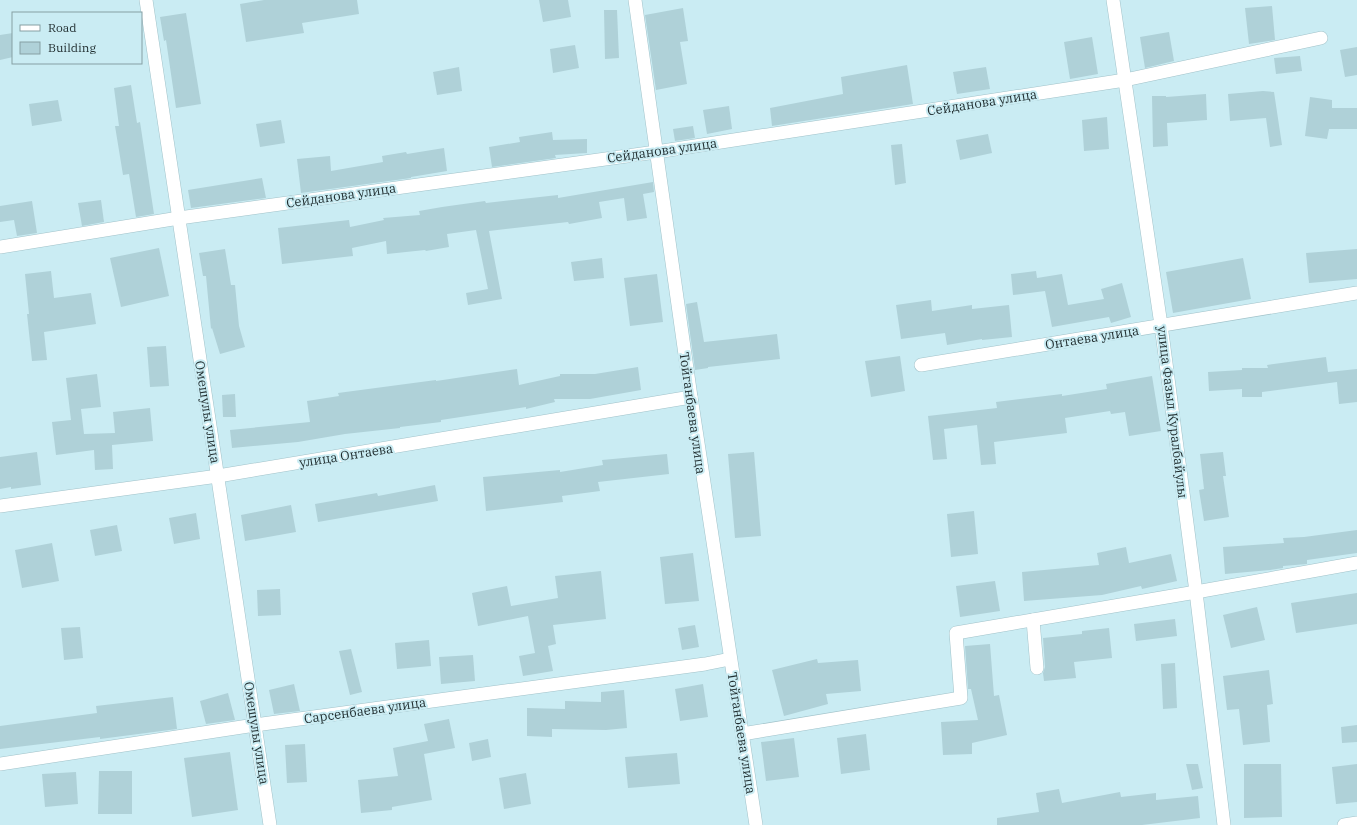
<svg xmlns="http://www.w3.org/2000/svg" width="1357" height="825" font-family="'IBM Plex Serif',serif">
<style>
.building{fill:#afd1d8}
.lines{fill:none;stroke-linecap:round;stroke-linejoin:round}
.street-casing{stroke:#a1c2c9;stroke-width:14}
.street{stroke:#fff;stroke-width:13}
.labels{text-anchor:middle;stroke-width:4;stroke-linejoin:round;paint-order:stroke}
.street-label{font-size:13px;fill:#1f2c2e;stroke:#caecf3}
</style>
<rect width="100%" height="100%" fill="#caecf3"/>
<g class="building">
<path d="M264,0H357L359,14L302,23L304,33L246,42L240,4Z"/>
<path d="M539,0H568L571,17L543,22Z"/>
<path d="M1272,6L1275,40L1249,44L1245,8Z"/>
<path d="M683,8L688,41L680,42L687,84L656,90L645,15Z"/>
<path d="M604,10H617L619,58L605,59Z"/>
<path d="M186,13L201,104L176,108L166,40L164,41L160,17Z"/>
<path d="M1169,32L1174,61L1145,68L1140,37Z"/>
<path d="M13,33V57L0,60V35Z"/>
<path d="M1092,37L1098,74L1070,79L1064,42Z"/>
<path d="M575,45L579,68L553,73L550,49Z"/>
<path d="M1357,47V75L1345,77L1340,50Z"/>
<path d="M1300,56L1302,71L1276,74L1274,58Z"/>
<path d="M907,65L913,104L772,126L770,108L843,94L841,77Z"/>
<path d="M459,67L462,91L437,95L433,72Z"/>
<path d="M986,67L990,89L957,94L953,72Z"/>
<path d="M131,85L137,123L140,122L154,214L136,217L129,174L123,175L115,126H119L114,88Z"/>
<path d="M1263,91L1274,92L1282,145L1270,147L1266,118L1230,121L1228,94Z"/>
<path d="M1206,94L1207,120L1167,123L1168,146L1153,147L1152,96H1166V97Z"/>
<path d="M1310,97L1332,100V108H1357V129H1329L1327,139L1305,136Z"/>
<path d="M58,100L62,121L32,126L29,104Z"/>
<path d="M729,106L732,129L707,134L703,110Z"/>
<path d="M1107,117L1109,149L1084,151L1082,120Z"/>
<path d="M281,120L285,143L260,147L256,124Z"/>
<path d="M693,126L695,138L675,141L673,129Z"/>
<path d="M552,132L553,140L587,139V153L555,155L556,158L492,167L489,147L520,142L519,137Z"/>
<path d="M988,134L992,153L960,160L956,140Z"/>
<path d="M902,144L906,183L895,185L891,145Z"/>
<path d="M444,148L447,171L411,177V178L301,193L297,159L330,156L331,171L383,162L382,156L406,152L407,154Z"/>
<path d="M262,178L266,198L191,208L188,190Z"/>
<path d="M653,182L654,192L643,194L647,218L627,221L624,198L599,202L602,218L569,224L568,222L489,231L502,299L468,305L466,293L488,289L476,230L447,234L449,247L426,251L425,250L387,254L386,241L352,248L353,256L282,264L278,228L349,220L350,227L384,220L383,218L420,215L419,211L442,207L485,201L486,203L558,195V198Z"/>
<path d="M101,200L104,222L82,226L78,203Z"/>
<path d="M32,201L37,233L17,236L14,220L0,222V206Z"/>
<path d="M159,248L169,296L121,307L110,258Z"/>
<path d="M225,249L231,285H235L239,326L245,347L220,354L212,328L211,329L206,276H203L199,253Z"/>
<path d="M1357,249V279L1309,283L1306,253Z"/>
<path d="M602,258L604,278L574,281L571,262Z"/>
<path d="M1243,258L1251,299L1173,313L1166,272Z"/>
<path d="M51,271L54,298L91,293L96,324L44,332L47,360L32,361L27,314H29L25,274Z"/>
<path d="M1036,271L1037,278L1062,274L1068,305L1104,299L1101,289L1122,283L1131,317L1111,323L1109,317L1052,327L1045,291L1013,295L1011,274Z"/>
<path d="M657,274L663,322L630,326L624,278Z"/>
<path d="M931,300L932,311L972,305V309L1009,305L1012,337L982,340V339L947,345L945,333L901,339L896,305Z"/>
<path d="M697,302L704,342L777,334L780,359L708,367V368L695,370L686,304Z"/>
<path d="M166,346L169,386L150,387L147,347Z"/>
<path d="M900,356L905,391L871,397L865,361Z"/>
<path d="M1326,357L1328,372L1357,369V402L1339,404L1337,382L1262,392V397H1242V389L1209,391L1208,372L1242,370V368H1268L1267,365Z"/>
<path d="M638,367L641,390L590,399H554L555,402L526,409V407L441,420V422L400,427V428L345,434L298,442L232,448L230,430L310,422L307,401L339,396L338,393L436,380V381L517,369L519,385L560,376V374H595Z"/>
<path d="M97,374L101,407L81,409L84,434L115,433L113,412L150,408L153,441L112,445L113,469L95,470L94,450L56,455L52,422L71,420L66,378Z"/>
<path d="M1152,376L1161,431L1129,436L1125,412L1111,414L1110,411L1065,418L1067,433L994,442L996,464L981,465L977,425L944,429L947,459L933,460L928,416L997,408L996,402L1062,394V396L1107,389L1106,384Z"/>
<path d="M235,394L236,417H223L222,395Z"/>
<path d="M37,452L41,485L11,489V487L0,489V457Z"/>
<path d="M754,452L761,536L735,538L728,454Z"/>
<path d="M1223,452L1226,476H1223L1229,517L1204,521L1199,490L1204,489L1200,454Z"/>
<path d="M667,454L669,474L598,482L600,491L562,496L563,502L486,511L483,477L560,470V472L603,465L602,460Z"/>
<path d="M435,485L438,501L318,522L315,504L377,493L378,496Z"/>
<path d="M291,505L296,532L245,541L241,515Z"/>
<path d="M974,511L978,554L951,557L947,514Z"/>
<path d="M196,513L200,539L174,544L169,518Z"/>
<path d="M117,525L122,551L95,556L90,530Z"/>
<path d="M1357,530V553L1307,560V564L1283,566V568L1270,570L1225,574L1223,547L1284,543L1283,538L1304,537Z"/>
<path d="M52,543L59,581L22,588L15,550Z"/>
<path d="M1126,547L1129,563L1171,554L1177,581L1142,589L1141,586L1102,595L1024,601L1022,572L1099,565L1097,553Z"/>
<path d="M693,553L699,601L665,604L660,557Z"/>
<path d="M601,571L606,619L553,625L556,644L548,646L553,671L523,676L519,656L535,653L528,616L478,626L472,593L507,586L511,606L558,598L555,576Z"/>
<path d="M995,581L1000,611L960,617L956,586Z"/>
<path d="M280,589L281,615L258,616L257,590Z"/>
<path d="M1357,593V624L1296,633L1291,603Z"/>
<path d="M1257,607L1265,640L1231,648L1223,615Z"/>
<path d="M1175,619L1177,636L1136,641L1134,624Z"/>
<path d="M695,625L699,647L682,650L678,628Z"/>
<path d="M80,627L83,658L64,660L61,628Z"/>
<path d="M1109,628L1112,658L1074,662L1076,678L1044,681L1043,673L1045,667L1043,638L1082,634V631Z"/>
<path d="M429,640L431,666L397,669L395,643Z"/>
<path d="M990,644L994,696L999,695L1007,735L972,743V754L943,755L941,722L978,720L971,689H968L965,646Z"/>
<path d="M351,649L362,692L350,695L339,651Z"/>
<path d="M473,655L475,681L441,684L439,657Z"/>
<path d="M817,659L818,663L858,660L861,691L826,694L828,704L784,716L772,670Z"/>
<path d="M1175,663L1177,708L1163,709L1161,664Z"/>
<path d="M1269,670L1273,704L1267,705L1270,742L1243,745L1239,709L1227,710L1223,676Z"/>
<path d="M294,684L300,711L274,714L269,690Z"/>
<path d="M703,684L708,717L680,721L675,689Z"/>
<path d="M624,690L627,728L606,730L552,729V737L527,736V708L565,709V701L601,702V692Z"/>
<path d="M228,693L235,720L206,724L200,701Z"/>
<path d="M173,697L177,729L100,739V737L0,749V726L97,713L96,706Z"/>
<path d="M449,719L455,748L424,754L432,800L392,807V810L361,813L358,780L398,776L393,748L428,741L424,724Z"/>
<path d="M1357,725V742L1342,743L1341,727Z"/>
<path d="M866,734L870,770L841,774L837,738Z"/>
<path d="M794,738L799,777L766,781L761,742Z"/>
<path d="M488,739L491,757L472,761L469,743Z"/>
<path d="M305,744L307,782L287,783L285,745Z"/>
<path d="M230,752L238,810L192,817L184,758Z"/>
<path d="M677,753L680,784L628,788L625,757Z"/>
<path d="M1186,764H1198L1203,788L1192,790Z"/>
<path d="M1244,764H1281L1282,817L1244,818Z"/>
<path d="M1357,764V802L1336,804L1332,767Z"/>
<path d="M99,771H132V814H98Z"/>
<path d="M76,772L78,804L45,807L42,774Z"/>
<path d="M526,773L531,804L504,809L499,778Z"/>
<path d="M1059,789L1062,803L1120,792L1121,797L1156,793V800L1198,796L1200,818L1142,825H997V818L1039,812L1036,793Z"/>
</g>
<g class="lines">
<g class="street-casing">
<g id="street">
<path d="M146,0L270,825"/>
<path d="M635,0L691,397L756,825"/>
<path d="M1113,0L1161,325L1196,592L1224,825"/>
<path d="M0,247L179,218L656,152L1125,80L1321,38"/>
<path d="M921,365L1357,293"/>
<path d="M0,506L218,476L691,397"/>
<path d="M1033,620L1037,668"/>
<path d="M742,734L961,698L956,633L1196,592L1357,563"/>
<path d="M0,764L255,725L705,664L730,659"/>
<path d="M1344,825L1357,823"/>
</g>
</g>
<use href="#street" class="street"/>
</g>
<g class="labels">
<g class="street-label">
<text transform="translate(982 102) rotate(-9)" y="5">Сейданова улица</text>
<text transform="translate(662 150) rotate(-8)" y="5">Сейданова улица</text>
<text transform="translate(341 195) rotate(-8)" y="5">Сейданова улица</text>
<text transform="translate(1092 337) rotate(-9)" y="5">Онтаева улица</text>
<text transform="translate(208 412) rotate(81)" y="5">Омешулы улица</text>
<text transform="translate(1173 412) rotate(83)" y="5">улица Фазыл Куралбайулы</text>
<text transform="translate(693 413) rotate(82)" y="5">Тойганбаева улица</text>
<text transform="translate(346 455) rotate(-9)" y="5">улица Онтаева</text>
<text transform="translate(365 710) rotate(-8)" y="5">Сарсенбаева улица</text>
<text transform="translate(257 733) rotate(81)" y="5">Омешулы улица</text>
<text transform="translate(742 733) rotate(81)" y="5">Тойганбаева улица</text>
</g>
</g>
<rect x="12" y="12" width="130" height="52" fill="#caecf3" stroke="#869fa4"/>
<rect x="20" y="25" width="20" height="6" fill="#ffffff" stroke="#869fa4"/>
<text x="48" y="32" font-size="12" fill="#1f2c2e">Road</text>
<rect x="20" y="42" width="20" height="12" fill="#afd1d8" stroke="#869fa4"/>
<text x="48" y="52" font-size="12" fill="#1f2c2e">Building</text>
</svg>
